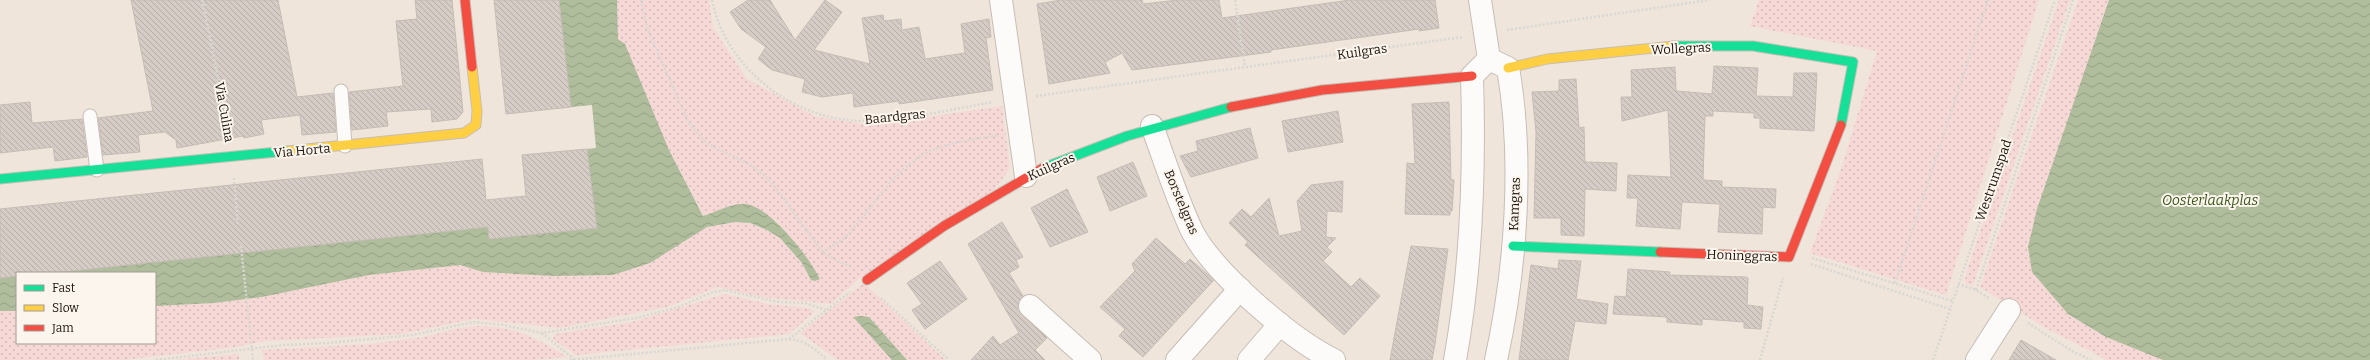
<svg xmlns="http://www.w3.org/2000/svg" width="2370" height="360" font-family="Bitter,serif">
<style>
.grass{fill:url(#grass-dots)}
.water{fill:url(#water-waves)}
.building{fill:url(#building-back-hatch);stroke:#c5bcb5}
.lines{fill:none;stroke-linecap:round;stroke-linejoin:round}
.lane-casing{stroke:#c6beb6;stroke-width:15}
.street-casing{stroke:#c6beb6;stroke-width:24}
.fast-casing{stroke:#c6beb6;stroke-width:11}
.slow-casing{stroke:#c6beb6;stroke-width:11}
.jam-casing{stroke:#c6beb6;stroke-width:11}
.path{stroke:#d9d7d3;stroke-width:2.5;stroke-dasharray:2 2;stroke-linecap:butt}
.lane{stroke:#fdfbf9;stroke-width:13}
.street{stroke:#fdfbf9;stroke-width:22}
.fast{stroke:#16e098;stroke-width:9}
.slow{stroke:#ffcf43;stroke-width:9}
.jam{stroke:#f24e42;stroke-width:9}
.labels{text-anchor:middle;stroke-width:4;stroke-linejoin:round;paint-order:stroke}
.street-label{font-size:13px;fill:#1a140d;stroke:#fcf5ed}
.water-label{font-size:14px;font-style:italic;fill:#3a591d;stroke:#fcf5ed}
</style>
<defs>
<pattern id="grass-dots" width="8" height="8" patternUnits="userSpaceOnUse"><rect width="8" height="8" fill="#f6d9d6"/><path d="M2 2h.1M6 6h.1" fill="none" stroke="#d2b9b6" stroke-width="1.8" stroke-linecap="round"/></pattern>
<pattern id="water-waves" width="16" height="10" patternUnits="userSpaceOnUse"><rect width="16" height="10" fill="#afbd9c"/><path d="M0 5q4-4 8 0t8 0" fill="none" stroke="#96a285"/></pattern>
<pattern id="building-back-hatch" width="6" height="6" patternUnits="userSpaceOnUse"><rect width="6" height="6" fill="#d6ccc6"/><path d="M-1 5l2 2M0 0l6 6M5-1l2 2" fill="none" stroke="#b7aea9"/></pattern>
</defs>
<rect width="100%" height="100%" fill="#efe5da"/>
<g class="grass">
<path d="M617,0H709L713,28L747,79L816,117L871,125L1002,106L1010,168L995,189L861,277L831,304L761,297L718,287L667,307L559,328L474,319L402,334L264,341L237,347L122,360H0V311H17V343H155V306L214,303L262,297L369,275L460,265L483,272L553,276L613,275L650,263L707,227L735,222L749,223L767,230L780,238L802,263L811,280L820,279L808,260L776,220L724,209L704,216L669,150L618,39Z"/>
<path d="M1759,0H2039L1946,295L1810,253L1841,169L1877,51L1750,26Z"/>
<path d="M2059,0H2070L1973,285L1966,284L1965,280L1967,270Z"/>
<path d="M2078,0H2109L2038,209L2028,247L2032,272L2068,314L2106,337L2163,360H2107L2044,327L1980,287Z"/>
<path d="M864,283L945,360H907L869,317H853L892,360H838L800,333Z"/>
<path d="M725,294L768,304L809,308L814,312L789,334L576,355L553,339L555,334L632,322Z"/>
<path d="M478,326C517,327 534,336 567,357L536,360H264L262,350L371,344L423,337L460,328Z"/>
<path d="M239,354V360H173Z"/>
</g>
<g class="water">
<path d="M559,0H617L618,39L625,44L669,150L703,216C716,212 732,203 745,204C770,206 809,257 820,279L815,281L811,280L802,263L780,238L767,230L750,223L735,222L707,227L650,263L613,275L553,276L483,272L460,265L369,275L262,297L214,303L155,306V273H47L488,227L489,239L596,228L587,149L596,148L592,105L571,107Z"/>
<path d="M2109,0H2370V360H2163L2106,337L2068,314L2032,272L2028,247L2037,209Z"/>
<path d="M17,276V311H0V278Z"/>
<path d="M862,316L869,317L907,360H892L853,317Z"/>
</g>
<g class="building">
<path d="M131,0H278L297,97L333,93L336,132L302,135L300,115L261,120L264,134L244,138L243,136L177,148L176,140L165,132L138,135L140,152L103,155L98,118L153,111Z"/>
<path d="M415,0H452L463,112L457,119L432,122L431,109L386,112L388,126L352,130L349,92L403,86L396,21L417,19Z"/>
<path d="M494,0H559L571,107L506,114Z"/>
<path d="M748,0H770L795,40L825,0L842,12L814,50L870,64L862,18L883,15L884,21L901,19L902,30L919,27L925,59L965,53L961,24L989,19L991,37L986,38L993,90L899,104V101L854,107L853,93L822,97L802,92L805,79L772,70L758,59L766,47L741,29L730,12Z"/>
<path d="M1061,0H1142L1143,4L1178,0H1219L1222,18L1350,0H1435L1439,28L1419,31V29L1271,50V52L1132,70L1122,53L1105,62L1110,73L1049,84L1037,4Z"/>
<path d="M1714,66L1758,68L1756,96L1793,97L1794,73H1817L1814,131L1760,128V118H1754V113L1713,111V116H1705L1703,180L1722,181V187L1776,189L1775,208L1763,207L1762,234L1718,232L1720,204L1682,202L1680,229L1636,226L1638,198H1627L1628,175L1671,177L1668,110L1622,121L1621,97H1632L1631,70L1675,67L1676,91L1712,94Z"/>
<path d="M1576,79L1579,128L1584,127L1585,162L1617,163L1616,191L1585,189L1584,236L1561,235V218H1534L1536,132L1532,92L1559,91V80Z"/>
<path d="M30,102L32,123L82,119L87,157L55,161L53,147L0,153V105Z"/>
<path d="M1449,102L1451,180H1454L1452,211H1450V215L1405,214L1407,163L1415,164L1412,104Z"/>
<path d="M1338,111L1343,142L1288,152L1282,121Z"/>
<path d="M1250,128L1258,158L1191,177L1180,156L1198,151L1196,141Z"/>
<path d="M587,149L597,228L489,239L488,227L62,272L17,273V276L0,278V209L482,159L486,200L526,196L522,155Z"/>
<path d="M1133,162L1147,196L1110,211L1097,177Z"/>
<path d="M1343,181L1342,212L1327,211L1326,237L1336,238L1327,247L1332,252L1323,261L1351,287L1360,278L1380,296L1344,335L1245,245L1248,242L1229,223L1242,209L1251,217L1269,198L1279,236L1302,231L1297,201L1311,185Z"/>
<path d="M1067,189L1088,232L1050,247L1031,208Z"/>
<path d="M1002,222L1023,257L1016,260L1019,267L1009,273L1023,296L1017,309L1047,338L1035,350L1045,360H971L993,336L1000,345L1019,333L968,244Z"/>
<path d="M1156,238L1185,264L1190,259L1214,280L1143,357L1119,336L1125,329L1100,307L1135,271L1132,264Z"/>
<path d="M1411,246L1448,249L1435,344L1432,360H1390Z"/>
<path d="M1559,260L1581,261L1576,299L1608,304L1606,324L1575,321L1568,360H1519L1531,265L1558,269Z"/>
<path d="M940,261L967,299L925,329L912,310L922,304L907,283Z"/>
<path d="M1628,269L1670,272L1669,275L1746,277L1748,278L1747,305L1763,307L1761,329L1744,328V322L1702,319V325L1667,322V317L1613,314L1615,296L1626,297Z"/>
<path d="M2021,340L2056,360H2009Z"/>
</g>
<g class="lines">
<g class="lane-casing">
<g id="lane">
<path d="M341,91L345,146"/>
<path d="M90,116L97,170"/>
</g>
</g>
<g class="street-casing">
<g id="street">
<path d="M1001,0L1026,176"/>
<path d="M1480,0L1489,59L1508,68C1524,160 1516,269 1496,360"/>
<path d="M1152,126C1165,161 1176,197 1192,231C1213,272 1292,340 1334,360"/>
<path d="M1030,306L1090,360"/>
<path d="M1177,360L1240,289"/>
<path d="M1249,360L1280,324"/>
<path d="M1455,360C1472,266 1475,172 1472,76L1485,63"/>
<path d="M1977,360L2009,310"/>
</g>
</g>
<g class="fast-casing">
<g id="fast">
<path d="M1674,46H1753L1853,62L1841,125"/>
<path d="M1043,168L1127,136L1231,107"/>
<path d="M0,179L287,151"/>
<path d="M1513,246L1660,252"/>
</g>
</g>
<g class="slow-casing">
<g id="slow">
<path d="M1508,68L1547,59L1674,46"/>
<path d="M287,151L464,133L476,125L477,111L472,67"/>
</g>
</g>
<g class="jam-casing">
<g id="jam">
<path d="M465,0L472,67"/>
<path d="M1231,107L1322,90L1472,76"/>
<path d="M1660,252L1789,257L1841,125"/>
<path d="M867,280L944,226L1043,168"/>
</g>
</g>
<g class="path">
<path d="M202,0L230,135"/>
<path d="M641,0L647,28L689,123L706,143L749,164L764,175L776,188L823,253L850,267"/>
<path d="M712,0C726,70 797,123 867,121C909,120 952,109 993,102"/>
<path d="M1235,0L1245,67"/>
<path d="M1507,30L1709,0"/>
<path d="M1036,96L1463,37"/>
<path d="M234,178L238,225"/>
<path d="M241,246L253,360"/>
<path d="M823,253C832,246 843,240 850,232C874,206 894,169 928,152C950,142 976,139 999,135"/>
<path d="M1812,258L1952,301"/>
<path d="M1811,264L1950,309"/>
<path d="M1895,283L1988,0"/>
<path d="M1958,284L1976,290L1990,299"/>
<path d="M1976,290L2073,0"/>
<path d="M881,298L949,360"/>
<path d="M2028,323L2072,351L2091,360"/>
<path d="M542,333L575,360"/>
<path d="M789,339L850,292"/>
<path d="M156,360L283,345L329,343L412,335L474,322L503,325L542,333L636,318L679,307L710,293L725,290L778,302L805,303L826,310"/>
<path d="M570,360L789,339C806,341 815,349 827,360"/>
<path d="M1760,360L1783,278"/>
<path d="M1933,360L2055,0"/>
</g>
<use href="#lane" class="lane"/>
<use href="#street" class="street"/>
<use href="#fast" class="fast"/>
<use href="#slow" class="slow"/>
<use href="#jam" class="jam"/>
</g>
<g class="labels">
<g class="street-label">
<text transform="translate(1681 48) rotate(-3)" y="5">Wollegras</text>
<text transform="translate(1362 51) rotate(-8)" y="5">Kuilgras</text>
<text transform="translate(225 112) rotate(80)" y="5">Via Culina</text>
<text transform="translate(895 116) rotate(-6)" y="5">Baardgras</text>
<text transform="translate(302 150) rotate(-5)" y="5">Via Horta</text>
<text transform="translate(1051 166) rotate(-24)" y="5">Kuilgras</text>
<text transform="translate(1993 180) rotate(-71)" y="5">Westrumspad</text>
<text transform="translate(1182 202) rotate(67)" y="5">Borstelgras</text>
<text transform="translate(1514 204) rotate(-88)" y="5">Kamgras</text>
<text transform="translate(1742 255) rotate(2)" y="5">Honinggras</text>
</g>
<g class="water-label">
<text x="2210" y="205">Oosterlaakplas</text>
</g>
</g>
<rect x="16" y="272" width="140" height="72" fill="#fcf5ed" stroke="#a29b93"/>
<rect x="24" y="285" width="20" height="6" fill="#16e098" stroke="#a29b93"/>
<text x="52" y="292" font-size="12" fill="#1a140d">Fast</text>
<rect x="24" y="305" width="20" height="6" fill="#ffcf43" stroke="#a29b93"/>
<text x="52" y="312" font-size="12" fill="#1a140d">Slow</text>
<rect x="24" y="325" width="20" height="6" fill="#f24e42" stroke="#a29b93"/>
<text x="52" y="332" font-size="12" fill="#1a140d">Jam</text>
</svg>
